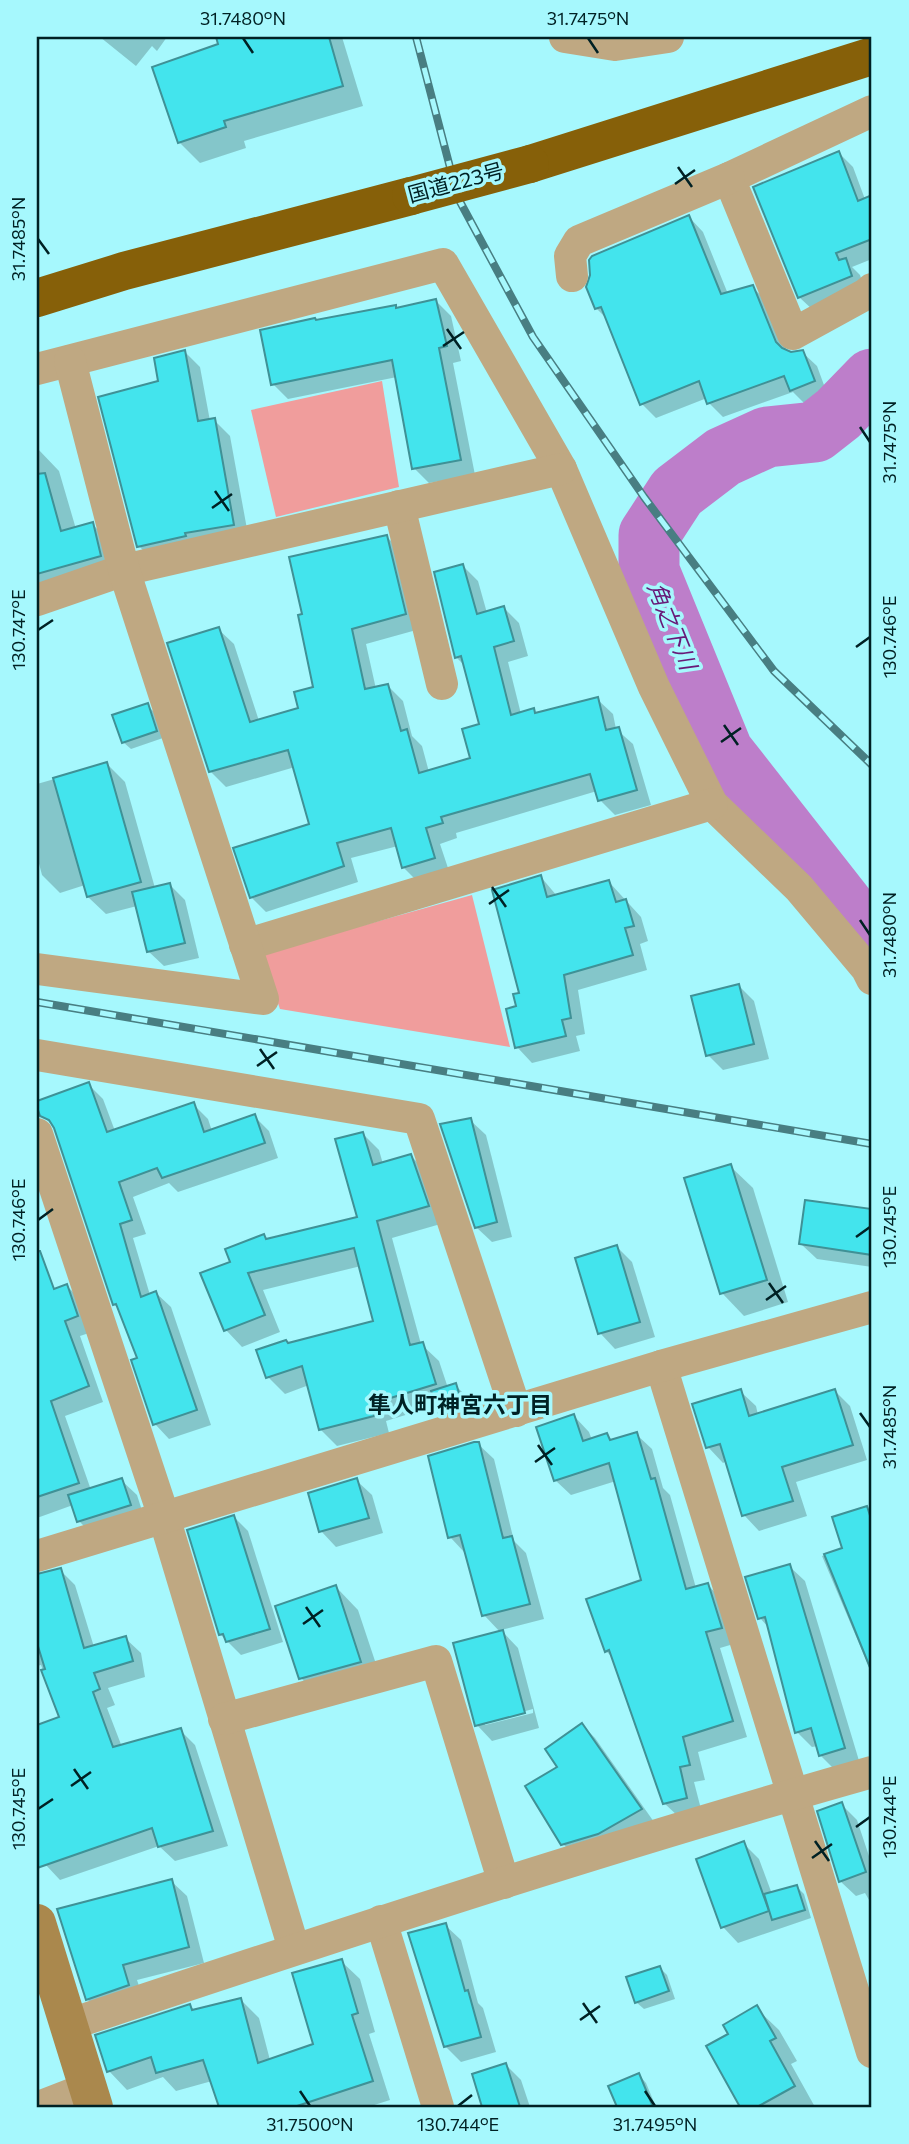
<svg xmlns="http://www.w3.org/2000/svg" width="909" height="2144" font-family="Commissioner,'Noto Sans JP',sans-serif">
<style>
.green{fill:#f09d9c}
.shadow{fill:#0003;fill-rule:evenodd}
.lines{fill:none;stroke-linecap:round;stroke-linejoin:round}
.river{stroke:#bd7eca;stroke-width:61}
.building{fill:#43e4ed;stroke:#3f9196;stroke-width:2}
.street{stroke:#bfa882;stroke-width:32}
.secondary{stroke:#aa884d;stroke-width:38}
.highway{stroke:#866009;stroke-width:38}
.rail-casing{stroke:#487e82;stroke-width:8}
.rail{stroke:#a6f8fd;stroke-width:5;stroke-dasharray:16;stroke-linecap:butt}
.highway-bridge{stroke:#866009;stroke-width:38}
.ticks{fill:none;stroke:#002124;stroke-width:2.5}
.labels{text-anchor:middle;stroke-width:7;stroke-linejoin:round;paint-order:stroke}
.street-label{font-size:21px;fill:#002124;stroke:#a6f8fd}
.water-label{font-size:23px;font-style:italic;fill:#681977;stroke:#a6f8fd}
.neighbourhood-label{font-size:23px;font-weight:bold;fill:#002124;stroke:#a6f8fd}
.neatline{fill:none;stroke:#002124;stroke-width:2.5}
.ticks-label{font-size:18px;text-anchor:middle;fill:#002124}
</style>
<rect width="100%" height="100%" fill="#a6f8fd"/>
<g class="green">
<path d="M382,381L399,487L276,517L251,410Z"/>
<path d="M472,895L510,1047L280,1009L261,954Z"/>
</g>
<g class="shadow">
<path d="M100,37H167L157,51L152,46L136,66Z"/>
<path d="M218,37H342L363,106L244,141L246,148L200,163L179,142L220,45Z"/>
<path d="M839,153L853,167L872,218V259L852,267L860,275L865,291L814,311L799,297Z"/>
<path d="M689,217L703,232L728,294L752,287L767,301L788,353L802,352L817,366L828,396L806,405L793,392L723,417L709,403L707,398L656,418L642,404L608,320L597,309L588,287Z"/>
<path d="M436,301L451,316L461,361L453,363L475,475L429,483L414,468L397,377L288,399L273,384L316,321L395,307L398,309Z"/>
<path d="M185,352L200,367L210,421L214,420L230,436L249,540L154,562L139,546L160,382Z"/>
<path d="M37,448L59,471L76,529L92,524L115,546L123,578L37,600Z"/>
<path d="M387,537L402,552L420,629L366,644L376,689L388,686L403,701L412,736L422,746L429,772L472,759L481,725L466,667L456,657L463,566L478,581L487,613L504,608L519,623L528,656L508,662L521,714L534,710L537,714L597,699L613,714L616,729L633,744L651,805L615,815L600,800L597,791L456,833L457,838L440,844L450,874L419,883L404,868L398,846L351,858L358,882L266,912L251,897L311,825L295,767L226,787L210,771L218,629L234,644L259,721L300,709L315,688Z"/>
<path d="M147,705L155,713L163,738L131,749L123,742Z"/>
<path d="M107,764L125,782L155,888L170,885L185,900L199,958L164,966L148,951L137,906L106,914L88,897L85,885L60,893L42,875L37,856V784Z"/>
<path d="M541,877L557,896L609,882L641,917L648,941L640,944L647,970L578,990L585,1034L576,1036L580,1051L532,1063L517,1047L518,1008Z"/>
<path d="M739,986L754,1001L769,1059L723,1070L708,1055Z"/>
<path d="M88,1084L103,1099L115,1131L193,1104L208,1119L212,1131L254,1116L269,1131L278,1158L178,1192L169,1183L133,1197L146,1234L133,1238L150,1295L156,1293L171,1307L211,1425L169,1439L155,1424L139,1359L121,1310L114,1304L57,1130L42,1115L37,1102Z"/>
<path d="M470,1120L486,1135L512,1237L492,1242L476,1227Z"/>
<path d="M362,1133L379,1150L383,1164L411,1156L428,1173L444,1223L392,1238L421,1344L439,1361L448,1388L455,1385L463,1393L470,1414L448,1421L440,1414L438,1405L386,1421L389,1433L337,1446L320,1429L309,1385L285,1394L268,1377L289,1345L375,1322L361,1266L263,1290L280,1332L242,1347L226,1330L203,1274L233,1263L263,1236L268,1241L360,1218Z"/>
<path d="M730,1166L753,1188L788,1302L744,1316L722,1293Z"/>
<path d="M807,1202L872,1211V1267L817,1259L801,1244Z"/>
<path d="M617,1247L632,1262L655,1337L615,1349L600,1333Z"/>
<path d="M37,1275L42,1281L46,1293L67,1286L82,1301L92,1332L80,1336L103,1402L65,1416L91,1490L121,1480L137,1495L145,1520L94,1536L79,1521L73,1505L37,1518Z"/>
<path d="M740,1391L756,1406L758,1415L835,1391L850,1406L867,1460L796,1482L807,1516L759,1531L744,1515L727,1461L723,1463L708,1447Z"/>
<path d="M574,1416L589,1432L592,1440L607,1435L613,1441L636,1434L652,1449L663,1488L670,1495L696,1588L708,1585L723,1601L737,1643L720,1648L747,1737L698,1752L705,1780L694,1782L702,1813L680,1818L664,1803L614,1659L606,1651L643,1581L616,1481L571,1495L555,1480Z"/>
<path d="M478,1444L494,1459L514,1541L526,1553L544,1619L501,1630L518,1648L539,1728L492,1741L477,1725L501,1633L484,1615L465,1553L450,1537ZM533,1709V1713L485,1725V1722Z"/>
<path d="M356,1480L372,1495L383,1533L336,1547L321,1531Z"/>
<path d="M867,1508L872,1513V1674L822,1556L844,1550Z"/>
<path d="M234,1517L248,1531L283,1642L241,1655L220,1634Z"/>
<path d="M789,1566L805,1581L860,1764L836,1771L820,1755L818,1746L812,1747L797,1732L769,1628L760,1618Z"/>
<path d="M60,1570L75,1585L94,1647L125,1638L141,1653L145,1677L108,1688L115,1705L107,1708L122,1747L180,1730L195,1745L228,1846L175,1861L159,1846L60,1880L45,1864L37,1839V1727L61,1718L41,1665L37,1666V1575Z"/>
<path d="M336,1587L358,1610L383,1685L323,1701L301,1678Z"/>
<path d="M582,1725L595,1738L654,1822L576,1857L563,1844L560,1767Z"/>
<path d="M841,1804L857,1820L872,1865V1905L865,1893L856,1896L840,1881Z"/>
<path d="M743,1843L759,1859L772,1894L797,1887L804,1894L811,1918L738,1943L723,1927Z"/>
<path d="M171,1881L187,1896L204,1963L137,1980L144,2001L102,2014L87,1999Z"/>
<path d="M445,1925L461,1940L478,2003L483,2008L496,2052L461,2062L445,2046Z"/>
<path d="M341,1961L360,1979L375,2032L369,2034L390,2100L368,2107H221L212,2081L176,2091L163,2077L127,2090L109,2071L190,2006L195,2011L241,2000L259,2018L270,2060L315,2046Z"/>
<path d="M660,1968L667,1975L675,1999L644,2009L636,2002Z"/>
<path d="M756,2008L779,2030L797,2061L791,2064L815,2107H742L708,2047L730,2035Z"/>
<path d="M506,2065L521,2080L530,2107H484L474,2075Z"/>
<path d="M639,2075L646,2083L656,2107H619L610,2087Z"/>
</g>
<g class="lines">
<path class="river" d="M872,379L838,414L815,432L767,437L723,457L677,492L649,535V571L723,752L872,942"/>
</g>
<g class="building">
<path d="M216,37H329L343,86L224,121L226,127L178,143L152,67L218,44Z"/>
<path d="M839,151L858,201L872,195V239L836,253L839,260L846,258L852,276L798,298L753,187Z"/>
<path d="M689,215L721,294L753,285L776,342L782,348L791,352L803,350L815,381L790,391L784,376L707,404L699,381L640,405L601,307L595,309L586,287L590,275L589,260L592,256Z"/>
<path d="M436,299L447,346L439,348L461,460L412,469L392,360L271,385L260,330L315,318L316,320L396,305V308Z"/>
<path d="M185,350L198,421L215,418L234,525L185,533L186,536L137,547L98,397L158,381L154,358Z"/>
<path d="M45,473L61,531L93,522L101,556L37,574V474Z"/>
<path d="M387,535L406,614L352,629L365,689L388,684L401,731L407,729L419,773L470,758L462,729L479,724L461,656L455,658L434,572L463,564L477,614L504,606L514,641L494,647L511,715L534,708L535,713L598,697L606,730L619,727L637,790L598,801L590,774L441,817L443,823L426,828L435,858L402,868L391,828L337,843L344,866L250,898L233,848L309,824L288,750L209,772L167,643L219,627L250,722L298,708L294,692L313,687L298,615L302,614L289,557Z"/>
<path d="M148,703L157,731L122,743L112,715Z"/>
<path d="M107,762L141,882L87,897L53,778Z"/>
<path d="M541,875L547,897L609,880L616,902L626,899L634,926L625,928L633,955L564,975L571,1018L562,1020L566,1036L515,1048L506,1009L516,1006L513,994L519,993L492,890Z"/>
<path d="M170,883L185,943L147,952L132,892Z"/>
<path d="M739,984L754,1044L706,1056L691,996Z"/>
<path d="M89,1082L107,1132L194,1102L204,1132L255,1114L265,1143L162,1178L157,1168L119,1182L132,1220L120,1224L141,1297L156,1291L197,1410L153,1425L131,1360L137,1358L116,1304L113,1305L54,1128L49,1120L40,1116L37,1107V1101Z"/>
<path d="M471,1118L497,1222L475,1228L440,1124Z"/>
<path d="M363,1132L373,1165L411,1154L429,1206L377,1221L410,1345L423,1342L436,1384L371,1404L374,1416L319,1430L302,1366L266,1378L256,1350L286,1340L288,1343L373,1321L354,1248L248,1273L265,1315L224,1331L200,1273L230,1262L225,1249L264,1234L266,1239L357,1217L335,1139Z"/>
<path d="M731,1164L767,1280L720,1294L684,1178Z"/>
<path d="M805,1200L872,1209V1255L799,1244Z"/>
<path d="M617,1245L640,1322L598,1334L575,1258Z"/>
<path d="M37,1251H40L54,1289L67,1284L78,1316L65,1321L89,1386L51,1401L79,1483L37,1497Z"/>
<path d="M456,1383L463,1407L439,1414L431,1391Z"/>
<path d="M741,1389L749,1416L835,1389L853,1445L782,1467L793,1501L742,1516L720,1444L706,1448L692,1404Z"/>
<path d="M574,1414L583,1441L607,1433L610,1440L637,1432L651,1479L655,1478L686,1589L708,1583L722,1628L706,1632L733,1721L683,1737L690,1765L680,1767L687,1798L663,1804L609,1650L605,1652L586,1599L641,1580L609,1463L554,1481L536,1427Z"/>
<path d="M474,1442H479L503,1538L512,1536L530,1604L482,1616L460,1535L448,1538L428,1456Z"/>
<path d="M122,1478L131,1505L77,1522L68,1495Z"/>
<path d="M357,1478L369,1518L319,1532L308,1493Z"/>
<path d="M867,1506L872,1522L871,1670L824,1554L842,1548L832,1517Z"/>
<path d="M234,1515L270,1629L226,1642L223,1634L219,1635L187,1530Z"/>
<path d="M790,1564L845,1748L819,1756L811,1728L795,1733L765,1617L758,1619L745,1577Z"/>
<path d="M61,1568L84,1648L126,1636L133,1661L94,1673L100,1689L93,1692L113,1747L181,1728L213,1831L158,1847L152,1828L37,1868V1725L59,1717L41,1670L45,1669L37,1643V1574Z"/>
<path d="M336,1585L361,1662L299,1679L275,1606Z"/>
<path d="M503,1630L525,1713L475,1726L453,1643Z"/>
<path d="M582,1723L642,1809L598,1834L561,1845L525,1786L557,1767L545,1749Z"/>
<path d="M842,1802L866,1872L839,1882L817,1811Z"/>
<path d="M744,1841L769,1911L721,1928L696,1859Z"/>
<path d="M172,1879L189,1947L123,1965L129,1985L86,2000L57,1909Z"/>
<path d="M797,1885L805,1910L772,1920L764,1894Z"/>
<path d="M446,1923L465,1991L468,1990L481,2037L444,2047L408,1933Z"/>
<path d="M342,1959L358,2013L352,2015L373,2081L294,2107H219L203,2060L156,2073L151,2057L107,2072L95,2035L190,2004L192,2010L241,1998L258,2063L313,2044L292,1973Z"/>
<path d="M660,1966L669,1991L635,2003L626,1977Z"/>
<path d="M757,2005L776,2038L770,2041L795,2086L757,2107H740L706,2046L728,2034L723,2025Z"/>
<path d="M506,2063L520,2107H482L472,2074Z"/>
<path d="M639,2073L653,2107H617L608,2086Z"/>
</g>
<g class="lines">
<g class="street">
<path d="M565,37L615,45L668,37"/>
<path d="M872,111L729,178L793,334L866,294L872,289"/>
<path d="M572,276L570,256L579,241L729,178"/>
<path d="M37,369L443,264L561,469L654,687L712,804L799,888L867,969L872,979"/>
<path d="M399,506L442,684"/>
<path d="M37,600L124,570L561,469"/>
<path d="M245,945L712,804"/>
<path d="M37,969L263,999L124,570L70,361"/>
<path d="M37,1055L419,1119L516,1411"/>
<path d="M37,1134L164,1517L294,1949"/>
<path d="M661,1366L872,2052"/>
<path d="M37,1556L661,1366L872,1307"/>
<path d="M224,1719L436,1661L504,1883"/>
<path d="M381,1921L438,2107"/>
<path d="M68,2025C335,1936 602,1848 872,1772"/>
<path d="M39,2107L88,2088"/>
</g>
<path class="secondary" d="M37,1923L94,2107"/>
<g class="highway">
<path d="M530,164L872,56"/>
<path d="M37,298L124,271L411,196"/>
</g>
<g class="rail-casing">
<g id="rail">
<path d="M416,37L458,198L533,337L644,497L774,671L872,765"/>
<path d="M37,1002L872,1144"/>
</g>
</g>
<use href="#rail" class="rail"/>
<path class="highway-bridge" d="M411,196L530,164"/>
</g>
<path class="ticks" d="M243,38L253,53M588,38L598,53M678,167L692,187M675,184L695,170M38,239L49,254M447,329L461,349M443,346L464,332M860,427L870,442M215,491L229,511M212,508L232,494M38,630L53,620M856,647L870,637M724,725L738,745M721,742L741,728M492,887L506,907M489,904L509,890M860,920L870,935M260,1049L274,1069M257,1066L277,1052M38,1220L53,1209M856,1237L870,1227M769,1283L783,1303M766,1300L786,1286M860,1413L870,1427M538,1445L552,1465M535,1462L555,1448M306,1607L320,1627M303,1624L323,1610M74,1769L88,1789M71,1786L91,1772M38,1809L53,1799M856,1827L870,1817M815,1841L829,1861M812,1858L832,1844M583,2003L597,2023M580,2020L600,2006M300,2091L310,2106M645,2091L655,2106M458,2106L472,2095"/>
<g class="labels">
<g class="street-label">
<text transform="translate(456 183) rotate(-15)" y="7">国道223号</text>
</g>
<g class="water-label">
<text transform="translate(672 626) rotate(68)" y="8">角之下川</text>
</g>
<g class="neighbourhood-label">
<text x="460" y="1413">隼人町神宮六丁目</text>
</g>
</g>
<rect width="909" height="2144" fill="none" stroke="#a6f8fd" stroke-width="77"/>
<rect x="38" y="38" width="832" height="2068" class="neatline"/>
<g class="ticks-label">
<text x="243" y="25">31.7480°N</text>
<text x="588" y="25">31.7475°N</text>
<text transform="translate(19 239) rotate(-90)" y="6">31.7485°N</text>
<text transform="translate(890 442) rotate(-90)" y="6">31.7475°N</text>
<text transform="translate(19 630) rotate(-90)" y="6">130.747°E</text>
<text transform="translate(890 637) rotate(-90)" y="6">130.746°E</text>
<text transform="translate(890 935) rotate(-90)" y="6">31.7480°N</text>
<text transform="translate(19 1220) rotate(-90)" y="6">130.746°E</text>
<text transform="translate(890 1227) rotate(-90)" y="6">130.745°E</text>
<text transform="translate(890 1427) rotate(-90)" y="6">31.7485°N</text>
<text transform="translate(19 1809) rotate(-90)" y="6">130.745°E</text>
<text transform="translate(890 1817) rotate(-90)" y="6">130.744°E</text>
<text x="310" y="2131">31.7500°N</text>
<text x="458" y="2131">130.744°E</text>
<text x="655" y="2131">31.7495°N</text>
</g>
</svg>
